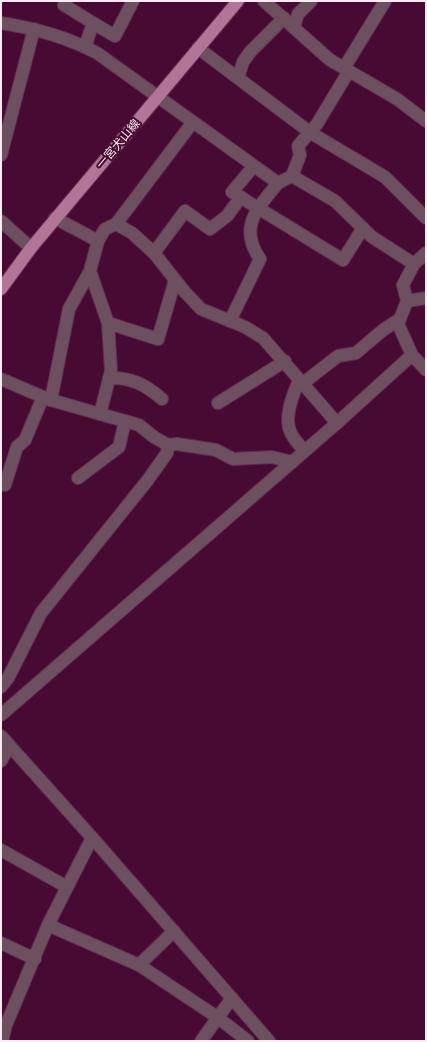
<svg xmlns="http://www.w3.org/2000/svg" width="427" height="1042" font-family="Quicksand,'Noto Sans JP',sans-serif">
<style>
.lines{fill:none;stroke-linecap:round;stroke-linejoin:round}
.minor-casing{stroke:#642e51;stroke-width:14}
.major-casing{stroke:#642e51;stroke-width:14}
.minor{stroke:#6d5060;stroke-width:12}
.major{stroke:#b17697;stroke-width:12}
.labels{text-anchor:middle;stroke-width:4;stroke-linejoin:round;paint-order:stroke}
.street-label{font-size:12px;fill:#faeaf2;stroke:#470a32}
</style>
<rect width="100%" height="100%" fill="#470a32"/>
<g class="lines">
<g class="minor-casing">
<g id="minor">
<path d="M65,1L64,5L93,23L85,47"/>
<path d="M264,1L330,60L397,99L426,121"/>
<path d="M1,23C34,28 67,37 97,53L278,183L292,176L335,201L372,237L414,264"/>
<path d="M93,23L115,36L133,1"/>
<path d="M294,27L298,14L311,1"/>
<path d="M198,48L311,133L385,177L426,218"/>
<path d="M344,68L385,1"/>
<path d="M238,78L243,62L250,52L284,18"/>
<path d="M1,155L34,29"/>
<path d="M253,167L232,192L343,260L363,228"/>
<path d="M292,176L300,155L298,146L317,124L349,71"/>
<path d="M55,218L98,241L105,229L116,224L132,233L154,253L184,291L201,309L245,327L263,338L337,423"/>
<path d="M1,221L31,248"/>
<path d="M116,224L193,122"/>
<path d="M154,253L185,211L210,229L227,216L241,197"/>
<path d="M426,253L414,264L403,285L407,301L398,324L412,355L426,370"/>
<path d="M90,271L69,309L51,400L100,414L111,371L108,323L90,271L98,241"/>
<path d="M407,301L426,298"/>
<path d="M230,321L260,259C238,227 257,209 278,183"/>
<path d="M108,323L158,339L175,280"/>
<path d="M109,378C131,377 146,385 162,399"/>
<path d="M1,379L50,400"/>
<path d="M299,380C293,395 283,418 291,433C294,440 300,445 304,451"/>
<path d="M302,384L338,356L356,353L383,330L400,319"/>
<path d="M218,403L285,361"/>
<path d="M100,414L139,425L154,437L168,445L177,444L216,450L233,459L272,457L292,462"/>
<path d="M78,478L119,447L125,421"/>
<path d="M1,484L5,485L17,447L25,440L43,397"/>
<path d="M1,687L8,678L41,613L147,481L167,453L168,445"/>
<path d="M1,715L337,423L412,355"/>
<path d="M1,736L96,842L269,1041"/>
<path d="M1,761L9,746"/>
<path d="M1,850L67,887"/>
<path d="M48,925L139,965L217,1017L248,1041"/>
<path d="M1,943L35,959"/>
<path d="M139,965L174,931"/>
<path d="M2,1041L6,1025L48,925L92,838"/>
<path d="M201,1041L232,998"/>
</g>
</g>
<g class="major-casing">
<path id="major" d="M1,289L31,248L238,1"/>
</g>
<use href="#minor" class="minor"/>
<use href="#major" class="major"/>
</g>
<g class="labels">
<g class="street-label">
<text transform="translate(118 144) rotate(-50)" y="4">一宮犬山線</text>
</g>
</g>
<rect width="427" height="1042" fill="none" stroke="#faeaf2" stroke-width="4"/>
</svg>
